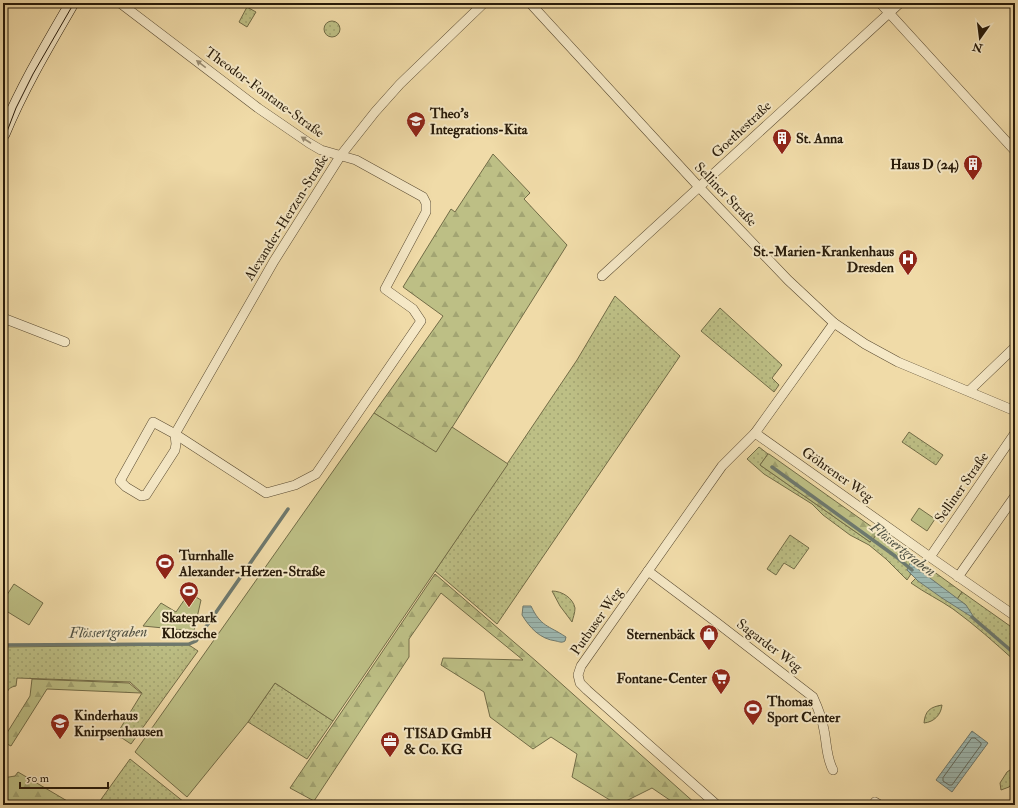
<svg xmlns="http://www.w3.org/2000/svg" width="1018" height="808" font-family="'IM FELL Double Pica',serif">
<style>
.grass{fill:url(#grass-dots);stroke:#726c47}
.forest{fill:url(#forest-firs);stroke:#726c47}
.garden{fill:#bdbf85;stroke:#726c47}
.water{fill:url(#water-rules);stroke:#6e796e}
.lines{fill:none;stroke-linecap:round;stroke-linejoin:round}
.shore{stroke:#626a5e;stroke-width:1}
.stream{stroke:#6e796e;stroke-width:3.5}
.street-casing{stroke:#594a31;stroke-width:10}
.secondary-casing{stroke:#271a09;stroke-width:14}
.street{stroke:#f5e8c6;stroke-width:9}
.secondary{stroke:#f5e8c6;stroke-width:13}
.tram{stroke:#271a09;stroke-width:1}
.oneway{fill:#988b71}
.labels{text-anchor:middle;stroke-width:4;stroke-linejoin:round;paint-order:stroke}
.street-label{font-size:14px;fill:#271a09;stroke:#f5e8c6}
.poi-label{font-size:14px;font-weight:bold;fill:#271a09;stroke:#f5e8c6;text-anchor:start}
.water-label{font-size:15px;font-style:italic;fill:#505244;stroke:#f5e8c6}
</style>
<defs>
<pattern id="grass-dots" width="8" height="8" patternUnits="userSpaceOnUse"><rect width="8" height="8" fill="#bdbf85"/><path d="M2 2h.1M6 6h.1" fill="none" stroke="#a2a472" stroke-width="1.8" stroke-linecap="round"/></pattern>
<pattern id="forest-firs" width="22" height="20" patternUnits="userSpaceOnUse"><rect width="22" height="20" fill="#bdbf85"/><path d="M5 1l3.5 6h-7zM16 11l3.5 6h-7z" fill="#a2a472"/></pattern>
<pattern id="water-rules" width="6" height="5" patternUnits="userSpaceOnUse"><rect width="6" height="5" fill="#9db9b2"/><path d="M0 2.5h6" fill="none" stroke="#879e98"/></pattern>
</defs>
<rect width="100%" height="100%" fill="#f0dba8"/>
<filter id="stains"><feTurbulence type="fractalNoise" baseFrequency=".005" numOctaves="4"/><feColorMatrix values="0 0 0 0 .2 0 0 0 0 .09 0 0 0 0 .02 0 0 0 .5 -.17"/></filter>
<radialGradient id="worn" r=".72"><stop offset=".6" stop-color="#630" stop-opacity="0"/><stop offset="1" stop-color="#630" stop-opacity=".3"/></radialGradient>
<g class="grass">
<path d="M247,7L256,12L247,27L239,22Z"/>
<circle cx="332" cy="29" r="8"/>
<path d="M615,296L680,356L497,624L435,571L577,360Z"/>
<path d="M720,308L782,365L772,378L779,385L774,392L701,331Z"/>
<path d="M909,432L943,455L936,465L902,442Z"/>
<path d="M759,447L768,454L760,465L870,542L879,532L922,563L917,569L910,564L907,570L911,574L907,580L886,559L869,545L850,535L823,515L812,504L764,474L747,459Z"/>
<path d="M790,535L809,548L794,569L784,563L776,575L767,569Z"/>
<path d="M916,578L966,605L957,599L962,592L1010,626L1015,631V661C995,643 975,625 953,609C940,600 925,593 911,583Z"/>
<path d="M552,591C562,591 573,598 575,608C575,613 573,618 572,622L560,606Z"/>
<path d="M189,645L198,651L131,744L122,738L115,737L142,693L130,682L17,678L16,686C10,687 8,689 6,695L3,697V647Z"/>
<path d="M275,683L333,721L307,759L248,722Z"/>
<path d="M942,705C941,715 934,722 924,723C925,711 930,707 942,705Z"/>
<path d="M130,759L184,802L182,805H97Z"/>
<path d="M1010,770L1015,772L1014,782L1009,787L1001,790L1000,783L1007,772Z"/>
</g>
<g class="forest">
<path d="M493,154L530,193L524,199L567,245L436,453L374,413L443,316L403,287L451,209L455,212Z"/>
<path d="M768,454H769L879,532L870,542L760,465Z"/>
<path d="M926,566L962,592L957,599L921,572Z"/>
<path d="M435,574L536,661L697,805H677L652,788L618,805L572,777L577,754L551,737L533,749L490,717L484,692L441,665L443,658L523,660L441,593L409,639V657L314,801L290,788Z"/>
<path d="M32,679L129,683L141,693L47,689L11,746L5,743V736L30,696Z"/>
<path d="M18,772L74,805H3V791L5,790L3,778L15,776Z"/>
</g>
<g class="garden">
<path d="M374,413L436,452L452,427L508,464L333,721L275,683L248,722L187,797L135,752Z"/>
<path d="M919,508L935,519L927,531L911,520Z"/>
<path d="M14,584L43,603L29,625L3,609V601Z"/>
<path d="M189,593L201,600L194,631L143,626L161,603L176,612Z"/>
</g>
<g class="water">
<path d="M910,563L966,605L975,619L942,598L918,581L907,570Z"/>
<path d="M523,606H531C541,627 548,625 566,637L565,641C562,643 560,642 556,641C540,639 530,628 522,615Z"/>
<path d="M972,731L988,743L952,792L936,780Z"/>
</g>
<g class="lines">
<path class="shore" d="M972,738H975L981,743V745L952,785H949L943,781V778Z"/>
<g class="stream">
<path d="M772,467L895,556L912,570"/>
<path d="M972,617L1015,654"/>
<path d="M3,645L189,644L196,641L288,509"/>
</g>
<g class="street-casing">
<g id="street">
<path d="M120,3L258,108L309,143L321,150L356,160L423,197L426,203V212L385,289L413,309L421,321L316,474L295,485L266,493L175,434"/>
<path d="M530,3L699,187L788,280L834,323L865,344L898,362L1015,411"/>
<path d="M880,3L1015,151"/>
<path d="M602,276L900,3"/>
<path d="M3,318L65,342"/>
<path d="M969,391L1015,347"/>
<path d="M755,433L930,557L1015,616"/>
<path d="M175,434L176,444L175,450L146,495L141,496L126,487L120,481L153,422L175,434L274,261L341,155L375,112L400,84L484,3"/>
<path d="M930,557L1015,433"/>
<path d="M648,571L716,622L813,697C818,708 822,718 824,730C827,744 826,757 833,770"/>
<path d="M958,577L1015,496"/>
<path d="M717,805L587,690L580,683L578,675L581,666L722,466L755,433L834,323"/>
<path d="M873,805L875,802L880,805"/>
</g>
</g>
<g class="secondary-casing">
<path id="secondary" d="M3,134C22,88 47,46 72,3"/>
</g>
<use href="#street" class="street"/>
<use href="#secondary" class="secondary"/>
<path class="tram" d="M3,142L16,108L33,74L74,3"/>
</g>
<defs><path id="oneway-solid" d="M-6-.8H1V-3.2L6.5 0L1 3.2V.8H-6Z"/></defs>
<g class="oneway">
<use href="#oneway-solid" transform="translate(201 64) rotate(-143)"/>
<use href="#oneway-solid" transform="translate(306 140) rotate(-147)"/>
</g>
<defs>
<g id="school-pin" transform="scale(1)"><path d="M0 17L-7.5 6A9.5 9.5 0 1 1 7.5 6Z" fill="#8f2418" stroke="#f5e8c6"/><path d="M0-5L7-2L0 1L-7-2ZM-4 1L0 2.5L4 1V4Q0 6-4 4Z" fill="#fff"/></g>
<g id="building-pin" transform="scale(1)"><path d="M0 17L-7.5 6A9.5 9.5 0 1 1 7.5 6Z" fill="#8f2418" stroke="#f5e8c6"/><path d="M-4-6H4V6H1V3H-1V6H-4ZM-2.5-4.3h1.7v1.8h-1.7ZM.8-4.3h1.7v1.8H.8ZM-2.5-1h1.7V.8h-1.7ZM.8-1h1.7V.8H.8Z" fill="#fff"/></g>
<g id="hospital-pin" transform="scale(1)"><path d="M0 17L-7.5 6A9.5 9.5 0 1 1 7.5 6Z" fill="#8f2418" stroke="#f5e8c6"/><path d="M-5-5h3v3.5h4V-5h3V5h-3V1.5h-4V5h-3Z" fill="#fff"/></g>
<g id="stadium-pin" transform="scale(1)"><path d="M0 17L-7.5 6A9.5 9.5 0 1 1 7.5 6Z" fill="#8f2418" stroke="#f5e8c6"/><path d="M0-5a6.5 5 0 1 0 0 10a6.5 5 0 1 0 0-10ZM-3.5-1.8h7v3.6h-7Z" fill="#fff"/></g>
<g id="shop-pin" transform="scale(1)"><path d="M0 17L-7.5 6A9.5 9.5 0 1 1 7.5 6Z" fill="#8f2418" stroke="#f5e8c6"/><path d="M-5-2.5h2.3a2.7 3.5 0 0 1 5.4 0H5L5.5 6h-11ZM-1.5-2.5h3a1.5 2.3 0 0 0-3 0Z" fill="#fff"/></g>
<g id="supermarket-pin" transform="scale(1)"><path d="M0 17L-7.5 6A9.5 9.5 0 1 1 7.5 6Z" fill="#8f2418" stroke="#f5e8c6"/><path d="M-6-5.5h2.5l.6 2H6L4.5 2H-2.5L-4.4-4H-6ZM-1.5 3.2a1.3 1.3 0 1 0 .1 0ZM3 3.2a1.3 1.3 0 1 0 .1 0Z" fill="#fff"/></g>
<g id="office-pin" transform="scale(1)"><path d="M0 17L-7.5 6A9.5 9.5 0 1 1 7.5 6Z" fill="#8f2418" stroke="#f5e8c6"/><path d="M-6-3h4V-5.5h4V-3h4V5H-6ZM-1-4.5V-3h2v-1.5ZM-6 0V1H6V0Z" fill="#fff"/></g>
</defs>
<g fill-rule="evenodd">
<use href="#school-pin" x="416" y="121"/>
<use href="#building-pin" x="782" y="138"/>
<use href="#building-pin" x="973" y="164"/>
<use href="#hospital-pin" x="908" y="259"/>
<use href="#stadium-pin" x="165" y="563"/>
<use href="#stadium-pin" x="189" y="591"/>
<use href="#shop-pin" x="709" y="634"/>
<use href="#supermarket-pin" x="721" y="678"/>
<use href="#stadium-pin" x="753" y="709"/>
<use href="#school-pin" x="60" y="723"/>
<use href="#office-pin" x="390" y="741"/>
</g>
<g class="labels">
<g class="street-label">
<text transform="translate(265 92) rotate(36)" y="5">Theodor-Fontane-Straße</text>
<text transform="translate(741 129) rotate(-43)" y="5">Goethestraße</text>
<text transform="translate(726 194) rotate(46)" y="5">Selliner Straße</text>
<text transform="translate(286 217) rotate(-58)" y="5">Alexander-Herzen-Straße</text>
<text transform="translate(838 474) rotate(35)" y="5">Göhrener Weg</text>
<text transform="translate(961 487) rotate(-55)" y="5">Selliner Straße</text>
<text transform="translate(596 621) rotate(-55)" y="5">Putbuser Weg</text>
<text transform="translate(770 645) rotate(37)" y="5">Sagarder Weg</text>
</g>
<g class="poi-label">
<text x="430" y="118">Theo's<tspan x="430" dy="16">Integrations-Kita</tspan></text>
<text x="796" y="143">St. Anna</text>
<text x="959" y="169" text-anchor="end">Haus D (24)</text>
<text x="894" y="256" text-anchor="end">St.-Marien-Krankenhaus<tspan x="894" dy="16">Dresden</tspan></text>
<text x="179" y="560">Turnhalle<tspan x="179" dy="16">Alexander-Herzen-Straße</tspan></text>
<text x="189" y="622" text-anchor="middle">Skatepark<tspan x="189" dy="16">Klotzsche</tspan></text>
<text x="695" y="639" text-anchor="end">Sternenbäck</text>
<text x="707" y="683" text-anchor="end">Fontane-Center</text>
<text x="767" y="706">Thomas<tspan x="767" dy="16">Sport Center</tspan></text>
<text x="74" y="720">Kinderhaus<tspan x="74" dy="16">Knirpsenhausen</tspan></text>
<text x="404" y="738">TISAD GmbH<tspan x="404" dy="16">&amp; Co. KG</tspan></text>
</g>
<g class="water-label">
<text transform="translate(903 549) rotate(38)" y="5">Flössertgraben</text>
<text transform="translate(108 632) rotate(-1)" y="5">Flössertgraben</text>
</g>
</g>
<rect width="1018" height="808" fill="none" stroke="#f0dba8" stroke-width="16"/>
<rect x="4" y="4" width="1010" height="800" fill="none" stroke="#271a09" stroke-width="2"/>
<rect x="8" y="8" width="1002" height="792" fill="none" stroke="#271a09"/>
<g transform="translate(980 38) rotate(194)" stroke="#f5e8c6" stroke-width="3" paint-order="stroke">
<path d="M0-3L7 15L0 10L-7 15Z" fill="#271a09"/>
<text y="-6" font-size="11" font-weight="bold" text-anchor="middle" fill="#271a09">N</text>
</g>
<path d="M20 782v6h88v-6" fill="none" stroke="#271a09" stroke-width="2"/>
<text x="26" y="782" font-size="12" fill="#271a09" stroke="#f5e8c6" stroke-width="3" paint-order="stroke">50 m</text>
<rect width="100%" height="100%" filter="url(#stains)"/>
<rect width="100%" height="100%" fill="url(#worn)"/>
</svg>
